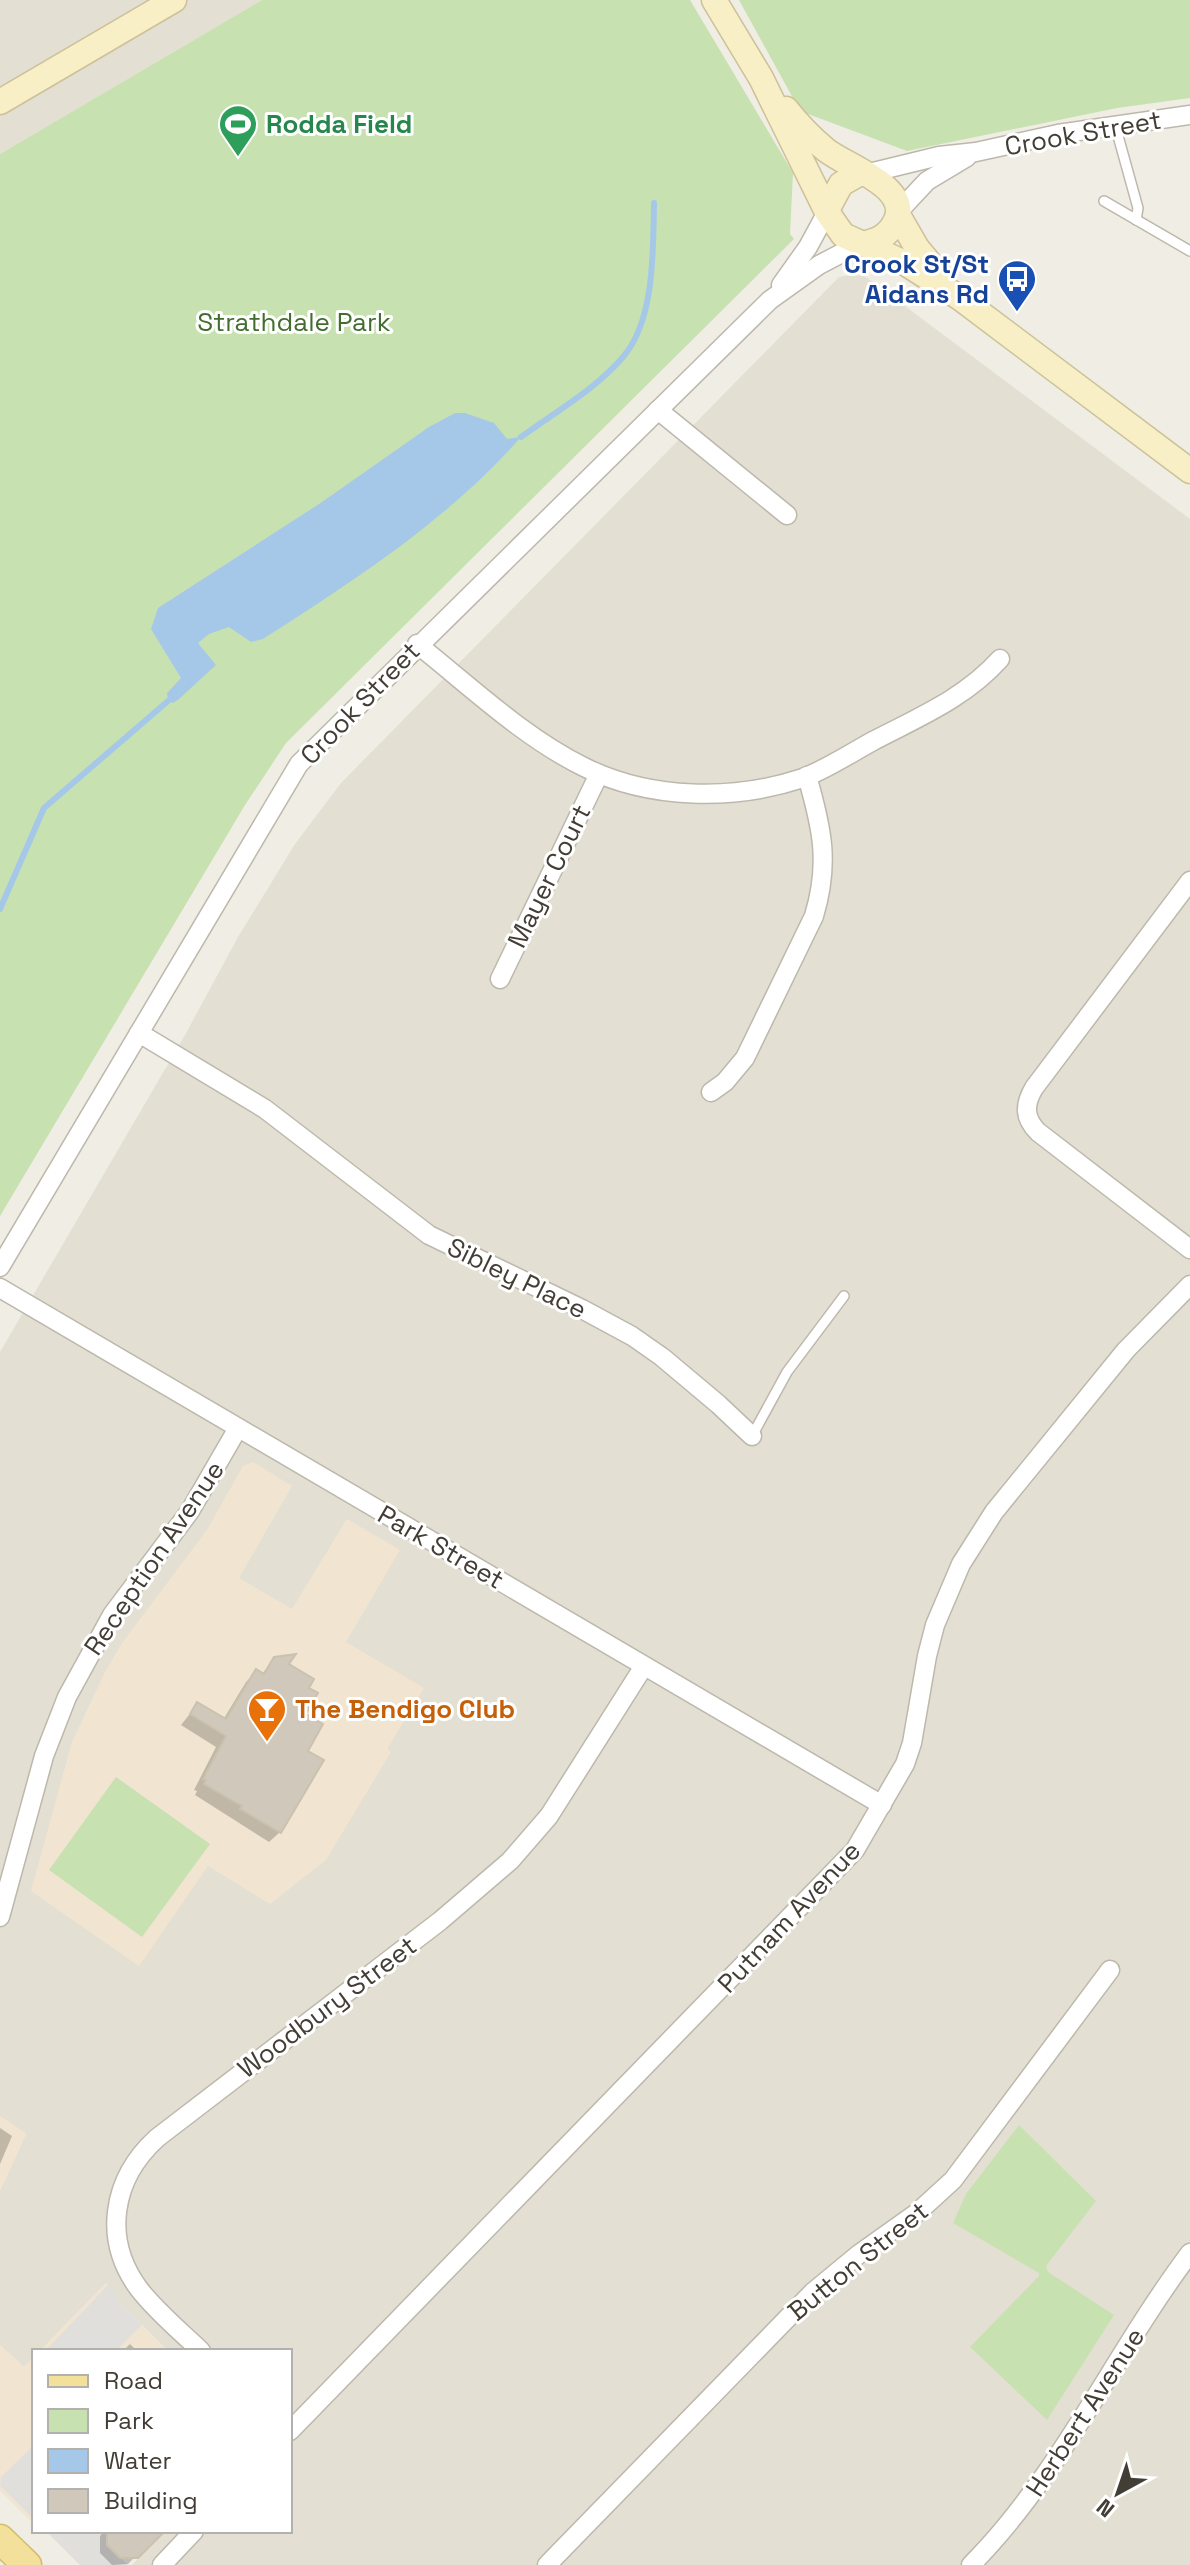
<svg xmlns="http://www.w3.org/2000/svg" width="1190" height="2565" font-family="'Space Grotesk',sans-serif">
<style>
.residential{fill:#e3dfd3}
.commercial{fill:#f1e5d1}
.green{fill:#c8e1b1}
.parking{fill:#e1dfdc}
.water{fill:#a6c8e8}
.shadow{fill:#0003}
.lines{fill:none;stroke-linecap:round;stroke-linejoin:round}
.stream{stroke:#a6c8e8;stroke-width:6}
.building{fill:#d0c9bb;stroke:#cac1af;stroke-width:2}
.lane-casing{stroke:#bdb8ab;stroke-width:12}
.street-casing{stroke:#bdb8ab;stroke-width:21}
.secondary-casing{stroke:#ccc198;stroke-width:27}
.primary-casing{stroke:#d6bd6c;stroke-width:31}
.lane{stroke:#fff;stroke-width:9}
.street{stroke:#fff;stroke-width:18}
.secondary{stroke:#f8efc6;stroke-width:24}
.primary{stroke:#f3e09a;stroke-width:28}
.labels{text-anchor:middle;stroke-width:6;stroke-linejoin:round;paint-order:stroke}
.leisure-label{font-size:26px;font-weight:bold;fill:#27864d;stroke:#fff;text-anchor:start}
.street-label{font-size:26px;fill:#423d35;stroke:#fff}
.transit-label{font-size:26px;font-weight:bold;fill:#164399;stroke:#fff;text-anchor:end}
.park-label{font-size:26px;fill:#426d2f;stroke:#fff}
.food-label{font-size:26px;font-weight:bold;fill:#c56008;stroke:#fff;text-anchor:start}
</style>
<rect width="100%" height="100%" fill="#f0ede4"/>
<g class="residential">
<path d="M0,0H262L0,154Z"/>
<path d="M856,274L866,277L1190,519V2565H132L165,2531H290V2351H168L120,2303L106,2283L40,2351H34V2357L24,2367L0,2345V2191L26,2134L0,2116V1352L185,1035L238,937L295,844L341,783L839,277Z"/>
</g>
<g class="commercial">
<path d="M253,1462L292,1486L239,1578L292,1609L347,1519L400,1550L346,1642L424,1688L387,1749L391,1752L326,1860L270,1904L208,1866L139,1966L31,1891L72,1742L105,1672L122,1643L207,1530L243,1466Z"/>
<path d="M0,2116L26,2134L0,2191Z"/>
<path d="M106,2283L120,2303L168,2351H40Z"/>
<path d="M0,2345L24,2367L34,2357V2524L0,2491Z"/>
</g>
<g class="green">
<path d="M262,0H690L793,173L790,234L794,239L286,743L245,805L0,1216V154Z"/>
<path d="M739,0H1190V98L1117,108L907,151L800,111Z"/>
<path d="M116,1777L210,1844L142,1937L49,1870Z"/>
<path d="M1019,2125L1096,2201L1046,2266L1048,2272L1114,2315L1047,2420L970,2347L1039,2276V2273L953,2223L966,2194Z"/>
</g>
<g class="parking">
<path d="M108,2285L120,2303L142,2325L116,2351H45Z"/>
<path d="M33,2446L34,2448V2519L0,2486L1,2477Z"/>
<path d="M46,2531H107V2545L128,2565H80Z"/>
</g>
<path class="water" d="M455,413H465L494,423L507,439L521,437C448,520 355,580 263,639L251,642L229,627L209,634L198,643L216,665L179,699L173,703L168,701L167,693L181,678L151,629L158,608L322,502L429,427Z"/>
<g class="shadow">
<path d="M275,1659L287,1665L307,1689L304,1715L305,1752L280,1832L269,1842L195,1795L197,1791L194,1790L216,1747L181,1725L197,1705L223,1720L246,1682L256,1672L261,1675Z"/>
<path d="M0,2128L12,2136L0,2164Z"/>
<path d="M130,2344L137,2351H123Z"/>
<path d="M105,2531H160L128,2564L112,2565L100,2553V2536Z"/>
</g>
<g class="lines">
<g class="stream">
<path d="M521,437C555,412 596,389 623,357C655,320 653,250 654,203"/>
<path d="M0,909L44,808L168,701"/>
</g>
</g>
<g class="building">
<path d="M296,1654L289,1664L314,1679L309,1688L318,1693L306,1714L323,1724L308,1751L324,1760L281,1833L240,1809L242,1806L204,1784L206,1780L203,1779L226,1736L190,1714L197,1702L226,1719L256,1669L264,1674L274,1657Z"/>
<path d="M107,2531H165L138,2558H120L107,2545Z"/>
</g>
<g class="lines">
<g class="lane-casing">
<g id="lane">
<path d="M1115,125L1138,208L1136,220"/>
<path d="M1104,201L1190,251"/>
<path d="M752,1436L787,1372L844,1296"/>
</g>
</g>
<g class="street-casing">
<g id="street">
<path d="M865,174L939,156L976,152L1058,134L1190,115"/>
<path d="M898,212L927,181L967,157"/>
<path d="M781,285L808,247L827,212"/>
<path d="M658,410L787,515"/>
<path d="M417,644C470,686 523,737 584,767C650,800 734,801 803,778C827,769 851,753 873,741C919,717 965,698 1000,659"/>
<path d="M1190,881L1034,1088C1024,1105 1024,1118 1038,1132L1190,1249"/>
<path d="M500,979L599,774"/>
<path d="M139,1033L265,1109L429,1235L582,1309L632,1336L662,1357L718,1404L752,1436"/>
<path d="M711,1092L725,1082L745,1058L814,916C830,863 822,828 807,776"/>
<path d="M0,1267L299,764L770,300L819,265L859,244"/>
<path d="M0,1288L882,1805"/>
<path d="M0,1917L44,1756L67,1697L112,1615L190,1511L238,1428"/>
<path d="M201,2351C180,2331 157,2312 139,2289C102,2239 112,2179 157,2138L440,1921L510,1861L549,1816L644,1666"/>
<path d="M290,2431L855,1850L905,1764L912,1743L927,1656L935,1625L961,1564L994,1512L1126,1350L1190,1285"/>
<path d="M162,2565L194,2531"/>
<path d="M547,2565L813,2292L859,2254L918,2212L953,2180L1110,1970"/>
<path d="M971,2565C1061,2474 1114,2354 1190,2253"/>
</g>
</g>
<g class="secondary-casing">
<g id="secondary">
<path d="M714,0L761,78L827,212L843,235L905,263L960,298L1190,471"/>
<path d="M0,102L174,0"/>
<path d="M786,109C798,124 811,138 826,150C846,166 911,187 896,220C889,236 877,241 861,244"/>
<path d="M827,210L841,184L862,172"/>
<path d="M898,215L917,248L942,278"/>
</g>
</g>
<g class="primary-casing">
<path id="primary" d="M0,2539L27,2565"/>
</g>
<use href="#lane" class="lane"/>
<use href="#street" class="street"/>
<use href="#secondary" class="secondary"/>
<use href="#primary" class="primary"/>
</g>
<defs>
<g id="stadium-pin" transform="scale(2)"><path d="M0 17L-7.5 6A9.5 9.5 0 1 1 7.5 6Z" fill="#2e9e5b" stroke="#fff"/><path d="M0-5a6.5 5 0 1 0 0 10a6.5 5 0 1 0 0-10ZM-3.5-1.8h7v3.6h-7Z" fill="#fff"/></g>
<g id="bus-pin" transform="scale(2)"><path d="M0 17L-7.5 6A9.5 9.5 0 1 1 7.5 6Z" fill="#1a4fb4" stroke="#fff"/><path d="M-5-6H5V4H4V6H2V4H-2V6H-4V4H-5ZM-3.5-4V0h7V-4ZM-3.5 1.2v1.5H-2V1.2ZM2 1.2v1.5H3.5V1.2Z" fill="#fff"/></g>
<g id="bar-pin" transform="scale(2)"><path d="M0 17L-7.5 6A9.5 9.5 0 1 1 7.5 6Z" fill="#e8710a" stroke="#fff"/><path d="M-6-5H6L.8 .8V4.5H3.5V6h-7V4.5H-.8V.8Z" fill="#fff"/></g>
</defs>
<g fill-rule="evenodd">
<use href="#stadium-pin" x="238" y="124"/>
<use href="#bus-pin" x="1017" y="279"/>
<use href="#bar-pin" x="267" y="1709"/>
</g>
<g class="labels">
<g class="leisure-label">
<text x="266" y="133">Rodda Field</text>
</g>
<g class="street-label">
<text transform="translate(1083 133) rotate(-10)" y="9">Crook Street</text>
<text transform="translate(360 703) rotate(-46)" y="9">Crook Street</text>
<text transform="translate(549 876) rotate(-64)" y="9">Mayer Court</text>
<text transform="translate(517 1278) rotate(26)" y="9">Sibley Place</text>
<text transform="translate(441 1547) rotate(30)" y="9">Park Street</text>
<text transform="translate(154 1558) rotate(-56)" y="9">Reception Avenue</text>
<text transform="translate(789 1917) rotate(-47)" y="9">Putnam Avenue</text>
<text transform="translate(327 2007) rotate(-37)" y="9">Woodbury Street</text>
<text transform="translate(858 2261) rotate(-39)" y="9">Button Street</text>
<text transform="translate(1085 2412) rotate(-57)" y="9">Herbert Avenue</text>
</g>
<g class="transit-label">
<text x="989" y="273">Crook St/St<tspan x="989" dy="30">Aidans Rd</tspan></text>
</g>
<g class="park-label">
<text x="294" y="331">Strathdale Park</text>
</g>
<g class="food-label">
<text x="295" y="1718">The Bendigo Club</text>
</g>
</g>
<rect x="32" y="2349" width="260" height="184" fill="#ffffff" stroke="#b3b1ae" stroke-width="2"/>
<rect x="48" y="2375" width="40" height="12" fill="#f3e09a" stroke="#b3b1ae" stroke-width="2"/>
<text x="104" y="2389" font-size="24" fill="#423d35">Road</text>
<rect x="48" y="2409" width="40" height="24" fill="#c8e1b1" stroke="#b3b1ae" stroke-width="2"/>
<text x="104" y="2429" font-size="24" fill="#423d35">Park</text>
<rect x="48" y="2449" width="40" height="24" fill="#a6c8e8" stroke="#b3b1ae" stroke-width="2"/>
<text x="104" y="2469" font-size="24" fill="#423d35">Water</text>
<rect x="48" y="2489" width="40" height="24" fill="#d0c9bb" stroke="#b3b1ae" stroke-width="2"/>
<text x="104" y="2509" font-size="24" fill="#423d35">Building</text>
<g transform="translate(1118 2493) rotate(220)" stroke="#ffffff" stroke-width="6" paint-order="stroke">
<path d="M0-6L14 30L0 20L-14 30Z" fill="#423d35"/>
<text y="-12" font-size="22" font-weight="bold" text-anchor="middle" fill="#423d35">N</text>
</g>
</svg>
